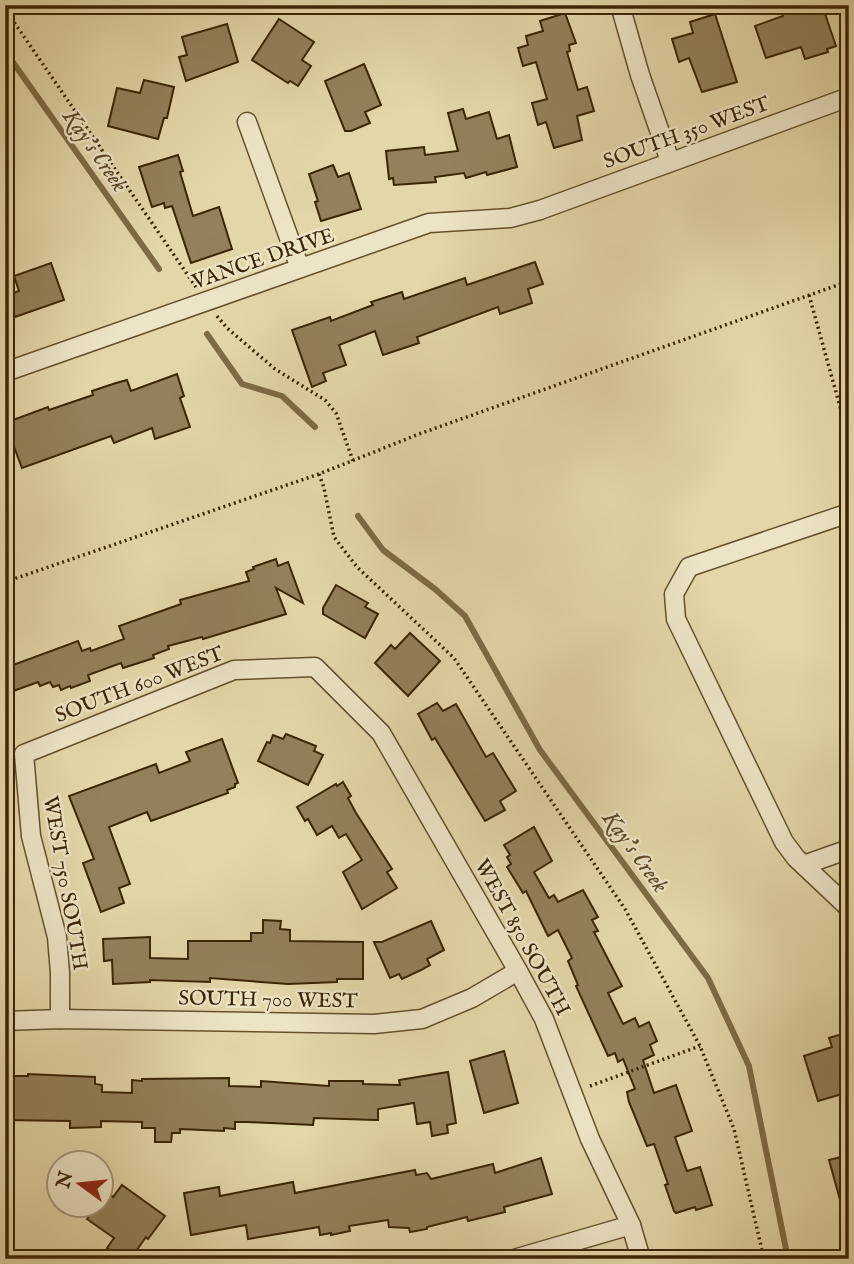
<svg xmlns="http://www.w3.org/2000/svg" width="854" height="1264" font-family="'IM FELL English',serif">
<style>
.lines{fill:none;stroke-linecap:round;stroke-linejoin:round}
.stream{stroke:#7e6b44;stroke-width:6}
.building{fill:#928159;stroke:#3b2503;stroke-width:2}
.minor-casing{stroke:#65512c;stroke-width:21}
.path{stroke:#3b2503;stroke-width:3.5;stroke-dasharray:2 3.5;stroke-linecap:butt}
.minor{stroke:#ede4c6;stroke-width:18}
.labels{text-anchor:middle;stroke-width:5;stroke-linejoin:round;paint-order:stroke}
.street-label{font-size:21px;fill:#3b2503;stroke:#ede4c6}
.water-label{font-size:23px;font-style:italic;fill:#5c4824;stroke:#ede4c6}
</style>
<rect width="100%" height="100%" fill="#e3d6a8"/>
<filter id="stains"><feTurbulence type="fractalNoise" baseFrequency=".00286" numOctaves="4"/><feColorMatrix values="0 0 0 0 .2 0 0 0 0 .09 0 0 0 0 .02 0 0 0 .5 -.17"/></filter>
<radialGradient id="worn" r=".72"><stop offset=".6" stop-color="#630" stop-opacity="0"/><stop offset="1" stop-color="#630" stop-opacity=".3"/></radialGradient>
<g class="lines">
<g class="stream">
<path d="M5,51L159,269"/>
<path d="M207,334L242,384L282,396L315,427"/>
<path d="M358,516L383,550L435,589L465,616L540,750L708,978L749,1066L788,1259"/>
</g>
</g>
<g class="building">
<path d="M789,5H822L836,46L827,49L828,52L805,59L801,47L766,58L755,26L783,16L780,8Z"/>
<path d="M565,13L576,43L569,45L570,51L567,52L578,90L587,87L594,111L577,116L582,140L554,148L546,122L538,125L532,103L547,99L536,62L523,66L518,48L528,45L526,36L543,31L540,21Z"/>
<path d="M715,14L737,82L702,92L689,58L679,62L672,39L693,33L690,22Z"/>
<path d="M279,19L314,42L302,60L311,66L298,86L290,81L288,83L252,60Z"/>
<path d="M227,24L238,62L186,81L179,57L187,55L182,37Z"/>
<path d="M364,64L381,105L365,112L370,123L351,131H345L325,81Z"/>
<path d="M144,80L174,87L167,118H164L158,139L108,126L117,88L140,93Z"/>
<path d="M463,109L466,119L489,112L497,139L509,135L517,167L487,175L486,172L466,178L464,173L435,177L436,182L394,185L393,178L389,179L386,151L424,147L425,155L458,151L448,113Z"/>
<path d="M178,155L183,171L180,172L193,216L219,207L232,249L191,263L172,206L165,208L164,203L152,207L139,167Z"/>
<path d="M333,165L338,177L349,173L361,209L321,221L315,202L318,201L309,174Z"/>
<path d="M535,262L543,284L528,289L532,303L500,314L498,307L417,337L419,343L383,355L375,331L339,345L346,365L323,373L326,381L312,387L292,330L330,317L331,321L373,305L371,302L402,292L404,299L465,278L467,285Z"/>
<path d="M51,263L64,300L15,317L8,295L19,291L14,276Z"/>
<path d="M177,374L184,396L180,398L190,427L155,439L152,428L114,443L111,436L22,468L14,447L5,450V423L48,407L49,410L93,395L92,391L116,383L127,380L131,391Z"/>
<path d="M276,559L278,566L288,562L303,603L276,588L286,614L203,639L202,637L168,646L169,649L153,655L154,658L123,668L121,663L88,675L90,681L71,688L70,686L61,690L59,685L53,687L50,682L40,686L38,682L5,694V668L78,641L82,651L90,648L91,651L124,639L119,626L181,604L180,600L249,581L246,572L254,569L253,567Z"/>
<path d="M336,585L368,603L365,607L378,614L365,638L323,614V608Z"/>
<path d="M410,633L440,661L408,696L375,663L391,645L395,649Z"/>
<path d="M437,703L443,711L456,704L486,757L493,753L516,791L500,801L505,810L485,821L435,738L432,740L418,714Z"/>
<path d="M286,734L316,746L314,751L323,755L308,785L258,761L267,742L270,743L273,735L283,739Z"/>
<path d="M222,739L238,783L235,784V787L227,790L228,793L151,821L147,812L109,827L130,884L119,888L124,903L101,912L83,863L94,859L69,796L156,764L159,773L190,761L186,752Z"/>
<path d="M343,782L351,796L348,798L356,813L392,869L387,872L397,888L362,909L343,872L362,860L346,834L339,838L332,826L317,835L308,819L305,821L297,807L336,784L337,786Z"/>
<path d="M534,827L552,861L534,872L549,898L554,895L558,902L583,890L598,917L592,920L598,931L594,932L622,986L608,993L623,1024L635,1018L639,1027L649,1022L657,1041L650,1045L654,1055L643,1060L654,1093L676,1085L692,1131L675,1137L687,1171L700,1167L712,1205L696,1210L695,1207L676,1213L674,1211L665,1185L668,1184L654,1144L647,1146L629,1102L627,1092L635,1089L623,1059L618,1062L615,1053L608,1056L576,986L578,985L568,961L572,958L558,930L548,936L526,891L523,893L507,867L511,864L507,857L510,855L504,845Z"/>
<path d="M263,920L281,921L280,929L290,930V941L363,942V979H337V982L288,984L210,978V982L150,980V982L113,984L112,960L104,961L103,939L150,937V958L188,959V941H251V933H263Z"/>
<path d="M431,921L444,950L427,959L430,965L421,970L402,979L399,974L390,978L374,942H382Z"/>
<path d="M849,1032V1092L818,1101L804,1056L832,1047L829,1038Z"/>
<path d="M504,1051L518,1103L484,1113L470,1061Z"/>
<path d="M448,1072L456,1123L447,1125L448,1133L432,1136L430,1122L417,1124L414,1103L378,1109V1120H375L314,1118L313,1125L247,1122H235V1129L224,1128V1131L180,1129V1133H172L171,1142H155V1128H142V1122L101,1121V1127L70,1128V1121L5,1120V1076H28V1074L95,1077V1084L102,1085V1092L132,1093V1080L142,1081V1079L229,1078V1086L261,1087V1081L329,1086V1081H363V1084L400,1085L399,1080Z"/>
<path d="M849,1155V1213L844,1214L829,1160Z"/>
<path d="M541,1158L552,1194L504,1207L505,1212L468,1221L467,1217L427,1227V1229L410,1232L409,1228L389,1227L388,1220L349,1226L350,1231L331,1235V1233L320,1235L319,1227L248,1239L246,1225L191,1235L184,1193L219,1187L220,1196L293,1182L295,1193L415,1170L416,1175L427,1173L431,1179L493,1164L495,1173Z"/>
<path d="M122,1185L165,1216L148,1239L146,1237L134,1254L132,1252L127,1259H122L107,1248L114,1238L87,1219L97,1205H102V1199L107,1192L113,1197Z"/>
</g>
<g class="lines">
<g class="minor-casing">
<g id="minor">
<path d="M620,5L640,75L670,161"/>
<path d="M247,122L300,268"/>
<path d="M5,372L429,223L510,218L540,210L849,97"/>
<path d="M849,513L689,567L674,594L676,619L784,842L796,858L849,908"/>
<path d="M804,865L849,849"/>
<path d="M60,1019V973L57,937L31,836L24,754L234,670L315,667L381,733L518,971L544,1019L590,1139L631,1225L641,1259"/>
<path d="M5,1021L60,1019L374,1024L422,1019L472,998L518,971"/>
<path d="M514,1259L631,1225"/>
</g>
</g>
<g class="path">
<path d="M5,9L196,287"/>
<path d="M809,295L849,439"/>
<path d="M217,316L227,328L275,369L325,400L336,413L353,461"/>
<path d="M319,474L324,488L334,537L357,567L454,658L625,909L700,1046L734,1129L764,1259"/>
<path d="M5,582L319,474L419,434L849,281"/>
<path d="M590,1086L700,1046"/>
</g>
<use href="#minor" class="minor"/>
</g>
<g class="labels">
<g class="street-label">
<text transform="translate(686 132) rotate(-20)" y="7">SOUTH 350 WEST</text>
<text transform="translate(263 258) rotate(-19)" y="7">VANCE DRIVE</text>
<text transform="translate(139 684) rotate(-21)" y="7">SOUTH 600 WEST</text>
<text transform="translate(66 883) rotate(80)" y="7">WEST 750 SOUTH</text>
<text transform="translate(523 937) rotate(61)" y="7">WEST 850 SOUTH</text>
<text transform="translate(268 999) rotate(1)" y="7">SOUTH 700 WEST</text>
</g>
<g class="water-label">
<text transform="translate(96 150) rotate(55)" y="8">Kay's Creek</text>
<text transform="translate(636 851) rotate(54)" y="8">Kay's Creek</text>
</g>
</g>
<rect width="854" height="1264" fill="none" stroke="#e3d6a8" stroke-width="28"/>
<rect x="7" y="7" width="840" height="1250" fill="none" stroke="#3b2503" stroke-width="3.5"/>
<rect x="14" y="14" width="826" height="1236" fill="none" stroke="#3b2503" stroke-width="2"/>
<g transform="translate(80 1184) rotate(285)"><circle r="33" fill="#ede4c6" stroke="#a69878" stroke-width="2"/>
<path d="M0-5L12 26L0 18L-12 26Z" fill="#8f2418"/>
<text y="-10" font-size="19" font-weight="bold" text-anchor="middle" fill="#3b2503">N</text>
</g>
<rect width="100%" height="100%" filter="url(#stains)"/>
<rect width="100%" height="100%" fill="url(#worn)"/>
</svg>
